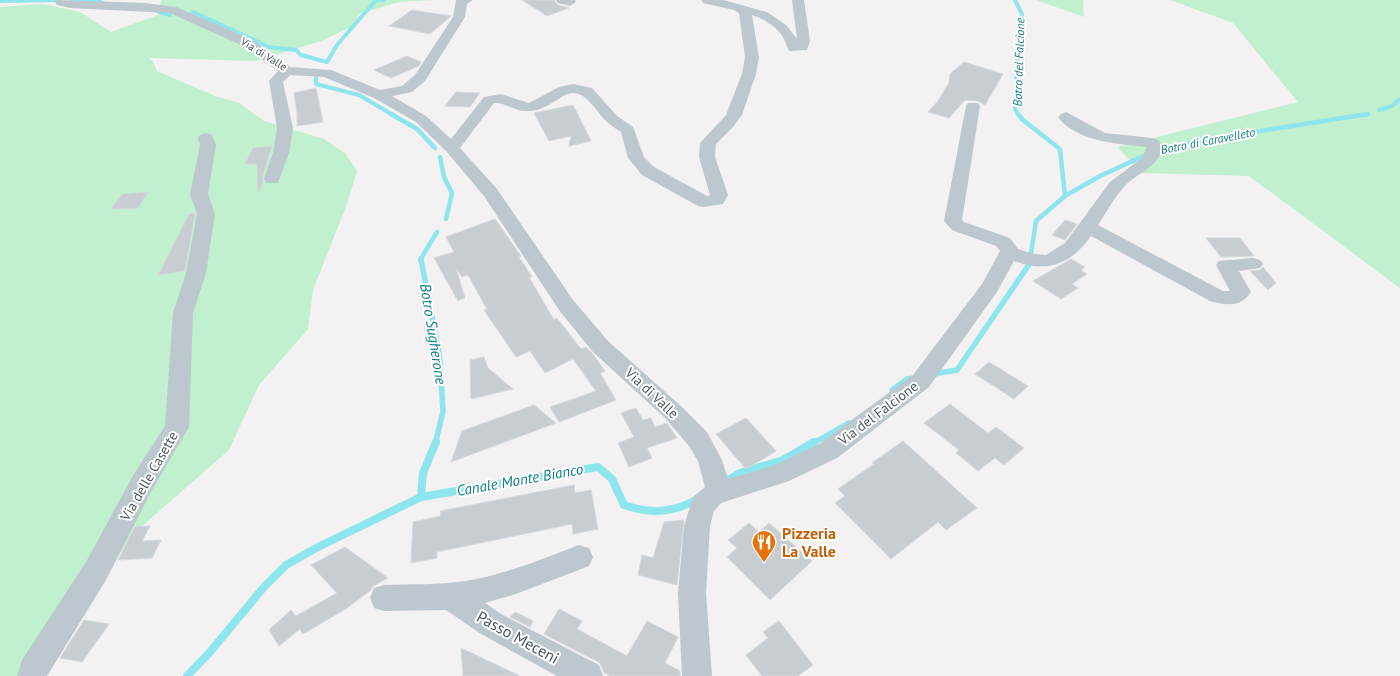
<svg xmlns="http://www.w3.org/2000/svg" width="1400" height="676" font-family="'PT Sans',sans-serif">
<style>
.green{fill:#c0f0cd}
.lines{fill:none;stroke-linecap:round;stroke-linejoin:round}
.stream-far3{stroke:#8de5ee;stroke-width:4}
.stream-far2{stroke:#8de5ee;stroke-width:4.5}
.stream-far1{stroke:#8de5ee;stroke-width:5.5}
.stream{stroke:#8de5ee;stroke-width:8}
.building{fill:#c8cdd1;stroke:#d5d8dd}
.minor{fill:#bdc7ce;fill-rule:evenodd}
.labels{text-anchor:middle;stroke-width:4;stroke-linejoin:round;paint-order:stroke}
.far-street-label{font-size:11px;fill:#49575f;stroke:#fff}
.far-water-label{font-size:12px;font-style:italic;fill:#0c7e88;stroke:#fff}
.street-label{font-size:14px;fill:#49575f;stroke:#fff}
.water-label{font-size:15px;font-style:italic;fill:#0c7e88;stroke:#fff}
.near-food-label{font-size:16px;font-weight:bold;fill:#c56008;stroke:#fff;text-anchor:start}
.near-street-label{font-size:16px;fill:#49575f;stroke:#fff}
</style>
<rect width="100%" height="100%" fill="#f4f1f2"/>
<g class="green">
<path d="M161,0H433L399,2L359,14L351,27L321,41L256,61L149,58L153,61L157,71L215,96L239,103L264,121L324,139L346,154L357,171L347,204L313,290L308,329L259,385L229,450L133,534L90,599L23,676H0V7L43,4L80,12L111,32L158,15Z"/>
<path d="M1036,0H1083L1084,17Z"/>
<path d="M1170,0H1400V288L1249,176L1143,173L1117,147L1298,102L1233,23Z"/>
</g>
<g class="lines">
<g class="stream-far3">
<path d="M1015,0L1022,14L1018,46L1015,109L1019,115"/>
<path d="M0,1L60,0"/>
<path d="M72,1H98L106,4"/>
<path d="M157,11L170,15"/>
<path d="M193,12L269,47L296,50L301,55L327,62L337,45L376,0H384"/>
<path d="M316,78V84L359,95L393,115"/>
<path d="M1379,110L1392,106L1400,99"/>
<path d="M1362,115L1368,114"/>
</g>
<g class="stream-far2">
<path d="M391,114L417,129L435,148"/>
<path d="M1018,114L1023,120L1060,149L1065,196"/>
<path d="M1157,151L1198,141L1368,114"/>
<path d="M440,157L444,177L452,193L446,219"/>
<path d="M420,260L437,232"/>
<path d="M1030,260L1036,221L1065,196L1100,176L1148,154"/>
</g>
<g class="stream-far1">
<path d="M421,259L440,359L443,412L435,444"/>
<path d="M933,374L957,370L1030,263L1031,259"/>
<path d="M892,390L907,379L914,378"/>
<path d="M812,444L849,423"/>
</g>
<g class="stream">
<path d="M727,481L740,473L783,460L814,442"/>
<path d="M421,497L423,473L436,442"/>
<path d="M187,676L210,652L264,587L286,565L318,547L421,497L598,467L612,479L624,505C650,514 672,513 696,500"/>
</g>
</g>
<g class="building">
<path d="M522,0H554L558,5L569,8L547,16Z"/>
<path d="M412,10L451,16L430,34L389,26Z"/>
<path d="M407,56L421,62L419,66L391,78L374,70Z"/>
<path d="M964,62L1003,74L985,105L978,101L965,100L949,118L928,112L938,101L949,83L950,74Z"/>
<path d="M316,88L323,122L297,126V113L294,93Z"/>
<path d="M456,92L480,93L470,107L445,106Z"/>
<path d="M573,105L591,141L569,146L571,136L549,141L534,113Z"/>
<path d="M272,146L262,178L263,182L258,193L257,164H245L253,148Z"/>
<path d="M148,192L138,208L111,209L122,194Z"/>
<path d="M195,213L185,271L158,275L189,214Z"/>
<path d="M495,219L521,256L519,257L532,277H529L554,320L557,318L581,349L586,347L593,354L605,371L600,373L616,400L559,422L550,407L596,391L573,359L545,373L530,351L516,357L484,310L487,309L468,275L462,277L456,268L465,298L458,301L434,258L454,252L446,237Z"/>
<path d="M1065,220L1077,224L1065,240L1052,235Z"/>
<path d="M1206,238H1240L1254,256L1221,257Z"/>
<path d="M1071,259L1085,267L1081,270L1087,274L1072,284L1078,288L1061,299L1033,281Z"/>
<path d="M1263,267L1276,283L1268,290L1250,271L1260,270Z"/>
<path d="M484,357L488,368L513,389L471,399L470,360Z"/>
<path d="M989,362L1028,386L1014,399L975,374Z"/>
<path d="M950,404L988,433L996,427L1024,448L1004,465L995,458L978,471L956,453L959,450L924,423Z"/>
<path d="M534,405L556,423L451,462L462,431Z"/>
<path d="M636,408L643,420L651,418L655,427L667,423L677,438L647,448L652,458L629,467L618,443L634,437L621,413Z"/>
<path d="M746,418L776,451L746,469L716,434Z"/>
<path d="M903,441L977,508L946,530L938,522L891,559L835,503L845,496L838,489L874,464L872,463Z"/>
<path d="M574,485L575,493L591,490L598,529L573,534L572,524L437,552V558L411,563L413,522L441,516L440,511Z"/>
<path d="M684,520L677,585L638,575L642,555L653,558L664,522Z"/>
<path d="M749,523L759,532L769,523L812,561L770,600L727,557L737,548L728,540Z"/>
<path d="M150,526L142,541L161,540L152,558L118,560L135,527Z"/>
<path d="M345,547L388,578L373,586L371,590L347,608L303,634L300,629L279,646L269,630L291,610L296,616L337,593L311,565Z"/>
<path d="M559,609L582,621L577,629L627,656L647,621L678,637L665,663L680,671V676H610L604,673L600,663L544,634Z"/>
<path d="M515,612L533,621L530,627L510,617Z"/>
<path d="M84,620L109,624L82,662L60,658Z"/>
<path d="M779,621L813,665L798,676H762L746,655L768,638L763,632Z"/>
<path d="M461,648L520,676H463Z"/>
</g>
<g class="lines">
<g class="minor">
<path d="M56,0L145,3L176,7L253,40L290,67L331,70L380,90L402,86L415,75L453,17L456,0H473L467,4L465,17L425,81L412,92L392,96L426,116L451,139L484,97L501,94L529,103L559,87L573,84L592,88L617,116L633,127L644,157L654,167L707,196L710,195L699,157L700,143L726,115L742,74L745,57L739,13L734,10L703,3L701,0H723L767,12L786,25L797,39L792,0H804L810,41L807,50L789,51C787,47 786,43 784,39C779,28 763,18 752,15L759,57L756,74L742,115L733,127L716,144L715,157L728,195L723,204L704,207L698,206L642,175L628,158L621,132C615,128 610,125 605,120C593,108 583,85 563,96C552,103 542,111 528,111C515,112 506,102 494,103L460,148L497,189L573,300L608,341L681,406L707,432L722,460L728,479L773,466L819,444L913,375L982,284L1000,251L996,246L952,230L944,221L966,106L968,103H978L980,106L962,220L964,222L1010,238L1018,249L1033,254L1046,255L1065,243L1110,182L1142,158L1147,147C1120,144 1076,142 1058,117L1061,114L1066,112L1105,133L1152,138L1158,140L1163,146C1158,169 1137,172 1123,188C1113,199 1106,213 1098,225L1223,291H1230L1216,265L1219,261L1253,258L1260,260L1263,264L1260,268L1239,271L1251,292C1241,308 1226,305 1210,301L1091,236C1070,265 1048,273 1014,261L997,292L929,387L837,458L789,481L721,503L714,511L710,526L706,593L712,676H682L678,593L684,526L693,497L705,487L698,461L689,446L665,418L592,351L559,310L484,196L446,151L416,122L374,98L324,77L290,75L283,82L293,128L289,153L278,183H266L264,179L273,153L277,128L269,81L278,71L243,46L170,13L70,8L57,5L55,2Z"/>
<path d="M556,0H575L576,2L570,6L558,3Z"/>
<path d="M206,133L212,135L216,145L208,194L215,214L206,273L193,313L189,427L152,490L106,580L47,676H17L22,660L86,562L134,474L165,426L173,313L186,273L197,214L190,194L200,145L198,138L200,135Z"/>
<path d="M579,545L589,548L593,557L589,566L516,594L485,603L501,614L599,665L603,676H557L481,634L446,610L384,611L374,608L370,598L374,588L384,585C411,584 438,585 465,581C504,575 542,559 579,545Z"/>
</g>
</g>
<defs>
<g id="restaurant-pin" transform="scale(1.25)"><path d="M0 17L-7.5 6A9.5 9.5 0 1 1 7.5 6Z" fill="#e8710a" stroke="#fff"/><path d="M-5-6h1v4h1v-4h1v4h1v-4h1v5L-1.5 .5V6h-2V.5L-5-1ZM5-6V6H3V1.5H1.5Q1.5-4 5-6Z" fill="#fff"/></g>
</defs>
<g fill-rule="evenodd">
<use href="#restaurant-pin" x="764" y="542"/>
</g>
<g class="labels">
<g class="far-street-label">
<text transform="translate(264 54) rotate(32)" y="4">Via di Valle</text>
</g>
<g class="far-water-label">
<text transform="translate(1019 62) rotate(-88)" y="4">Botro del Falcione</text>
<text transform="translate(1208 141) rotate(-11)" y="4">Botro di Caravelleto</text>
</g>
<g class="street-label">
<text transform="translate(652 393) rotate(43)" y="5">Via di Valle</text>
<text transform="translate(878 413) rotate(-37)" y="5">Via del Falcione</text>
<text transform="translate(149 476) rotate(-60)" y="5">Via delle Casette</text>
</g>
<g class="water-label">
<text transform="translate(433 334) rotate(81)" y="5">Botro Sugherone</text>
<text transform="translate(520 480) rotate(-10)" y="5">Canale Monte Bianco</text>
</g>
<g class="near-food-label">
<text x="782" y="539">Pizzeria<tspan x="782" dy="18">La Valle</tspan></text>
</g>
<g class="near-street-label">
<text transform="translate(518 637) rotate(29)" y="6">Passo Meceni</text>
</g>
</g>
</svg>
